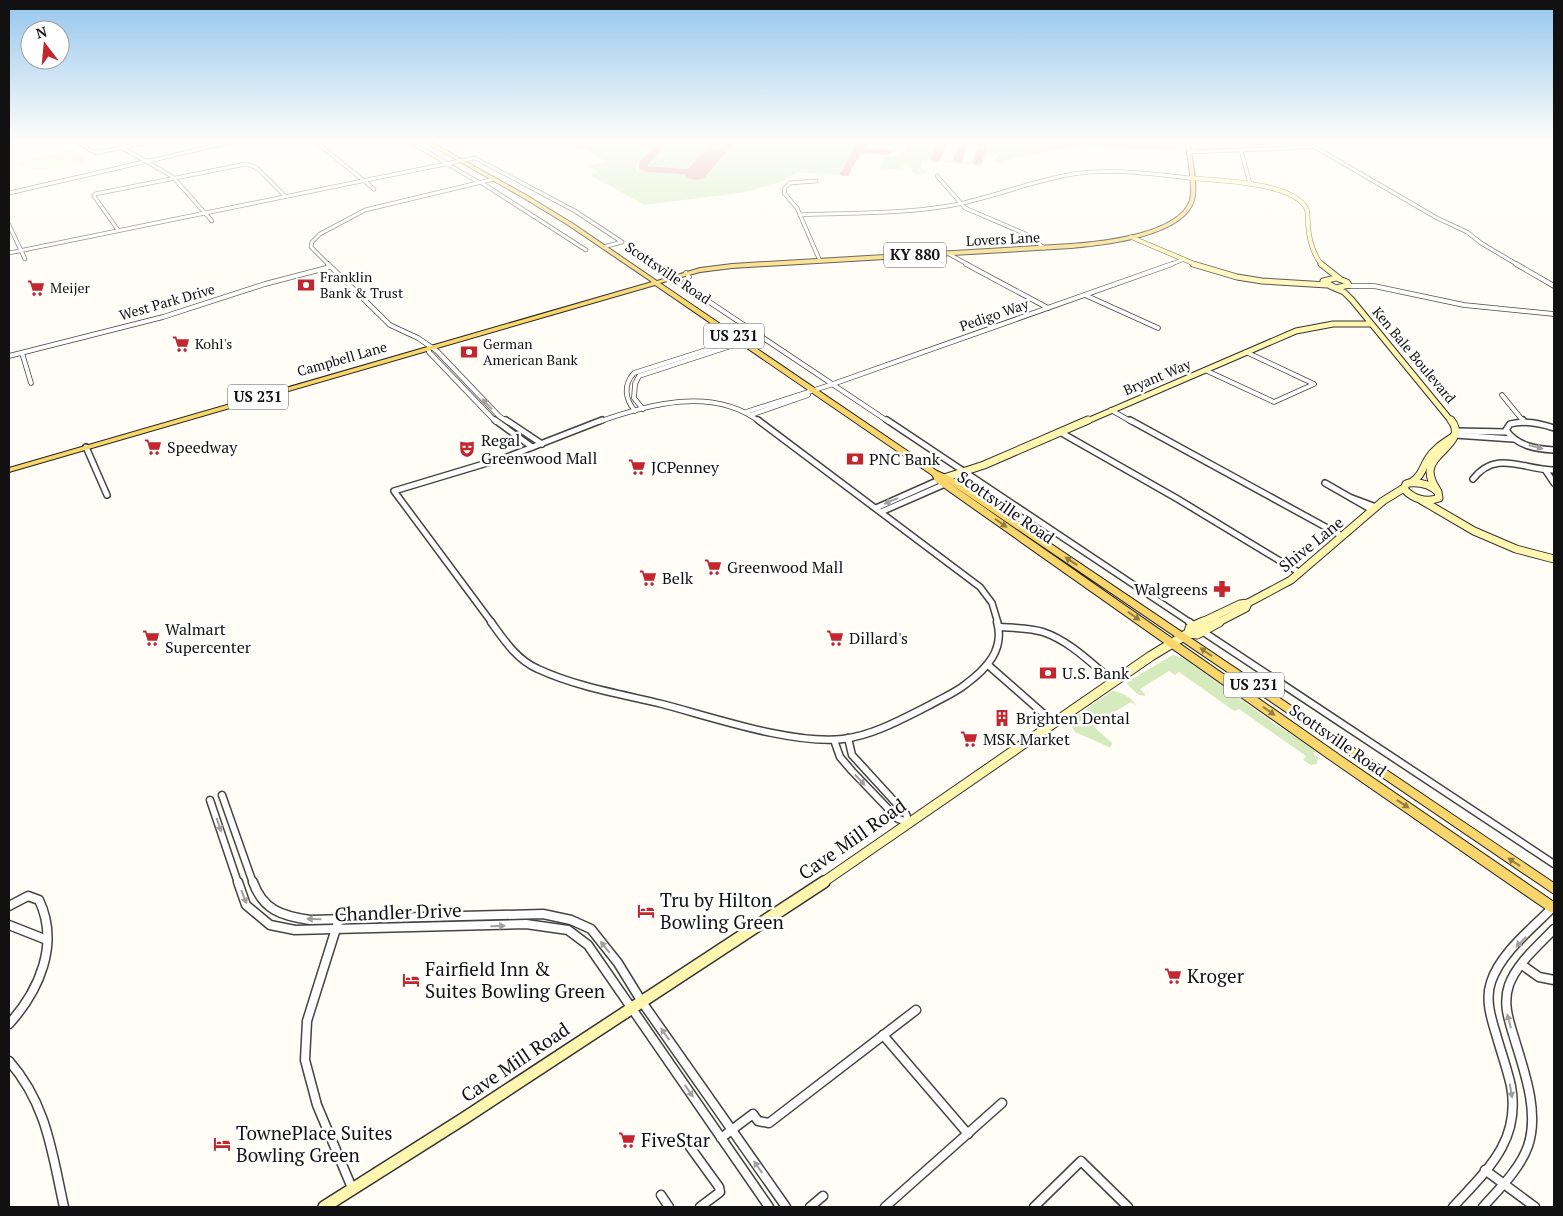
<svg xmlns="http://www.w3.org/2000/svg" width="1563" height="1216" font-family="'PT Serif',serif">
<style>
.green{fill:#d5ebbd}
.cemetery{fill:#d9e3c4}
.pitch{fill:#e6f2cf}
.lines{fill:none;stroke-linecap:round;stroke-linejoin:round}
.taxiway{fill:#e29292;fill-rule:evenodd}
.runway{fill:#e29292;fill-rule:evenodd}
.street-far4-casing{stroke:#444;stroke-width:4.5}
.street-far3-casing{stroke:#444;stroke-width:5.5}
.street-far2-casing{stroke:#444;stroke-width:8}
.street-far1-casing{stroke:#444;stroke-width:9}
.street-casing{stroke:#444;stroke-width:11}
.secondary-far4-casing{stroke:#333;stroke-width:5}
.secondary-far3-casing{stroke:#333;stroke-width:7}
.secondary-far2-casing{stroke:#333;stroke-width:9}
.secondary-far1-casing{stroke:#333;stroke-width:11}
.secondary-casing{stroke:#333;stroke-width:14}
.primary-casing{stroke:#222;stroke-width:2}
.street-far4{stroke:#fff;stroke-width:3}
.street-far3{stroke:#fff;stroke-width:4}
.street-far2{stroke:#fff;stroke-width:5}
.street-far1{stroke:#fff;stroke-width:6}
.street{stroke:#fff;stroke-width:8}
.secondary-far4{stroke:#fff6b0;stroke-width:4}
.secondary-far3{stroke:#fff6b0;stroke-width:5}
.secondary-far2{stroke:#fff6b0;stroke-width:7}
.secondary-far1{stroke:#fff6b0;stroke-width:9}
.secondary{stroke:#fff6b0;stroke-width:11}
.primary{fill:#f9d66b;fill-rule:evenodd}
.oneway{fill:#a0a0a0}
.oneway2{fill:#917d42}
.labels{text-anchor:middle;stroke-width:5;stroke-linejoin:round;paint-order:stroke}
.far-street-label{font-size:14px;fill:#111;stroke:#fff}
.far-poi-label{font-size:14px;fill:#111;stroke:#fff;text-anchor:start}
.shield{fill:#fff;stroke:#585858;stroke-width:1}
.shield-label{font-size:15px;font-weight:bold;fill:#111}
.poi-label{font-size:16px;fill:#111;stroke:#fff;text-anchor:start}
.street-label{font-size:16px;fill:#111;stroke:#fff}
.near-street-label{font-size:19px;fill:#111;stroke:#fff}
.near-poi-label{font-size:19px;fill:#111;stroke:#fff;text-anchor:start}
</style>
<rect width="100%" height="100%" fill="#fffdf5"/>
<g class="green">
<path d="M586,142H658L635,166L636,170L706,176L736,142H861L841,175L796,172L781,182L747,192L644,205L590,175L599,172L588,166L606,162L584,148L572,150L578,144Z"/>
<path d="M667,142H713L685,170L649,166L650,163Z"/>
<path d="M898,142H941L934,159L974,162L969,165L923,160L921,167L928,172L918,175L907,166H902L903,169H881L880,166L885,157L896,156L900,152H905L909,143Z"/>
<path d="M986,142H1175L1176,151L1078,145L994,163V158H998L999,155H986L984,160L979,162Z"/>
<path d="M1173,655L1185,659L1276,725L1316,750L1314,754L1318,758L1317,764L1311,765L1303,760L1306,756L1239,709L1234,711L1179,672L1175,675L1169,671L1140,689L1146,695C1138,698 1133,689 1127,684L1129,681Z"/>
<path d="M1112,691C1120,691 1133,698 1136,706L1131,702L1094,724L1093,726L1112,743L1111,747H1109L1075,732L1070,723L1072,719Z"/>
</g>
<path class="cemetery" d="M1194,142H1376L1201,150L1194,149Z"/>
<path class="pitch" d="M71,150L83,155L86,162C65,167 42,173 20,166L18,162Z"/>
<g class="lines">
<g class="taxiway">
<path d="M659,142H668L647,166L696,170L701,173L699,175L647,172L639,169V162Z"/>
<path d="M858,142H867L864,148L887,149L892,152L887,155L861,153L848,176H842L840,174Z"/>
<path d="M938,142H947L941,159L936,162L931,159Z"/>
<path d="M959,142H968L963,160L958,163L953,160Z"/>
<path d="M979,142H988L982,163L977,166L972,163Z"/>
</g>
<path class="runway" d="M712,142H735L704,178L696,180L688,178L684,173Z"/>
<g class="street-far4-casing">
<g id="street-far4">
<path d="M77,142L96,153L148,142"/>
<path d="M316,142L374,189"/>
<path d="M411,142L478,182"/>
<path d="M123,148L173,177L212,221"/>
<path d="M1241,150L1250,184"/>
<path d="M1189,152L1315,147L1437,218L1467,232L1481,243L1518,265"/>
<path d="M937,176L965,208L1028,235L1044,248"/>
<path d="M816,181L790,183L785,188L784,193L797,208L820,261"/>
<path d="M482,183L586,250"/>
<path d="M9,193L231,142"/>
<path d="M800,215C849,213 899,214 948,206C990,199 1030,181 1073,174C1111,168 1151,174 1190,178"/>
<path d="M9,225L25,259"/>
<path d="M118,230L94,196L95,194L246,164L257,168L285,196"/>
<path d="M9,253L475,158L575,211L622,242L603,247"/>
<path d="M947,253L969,265"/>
<path d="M329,265L311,247L312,242L320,234L365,210L494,179"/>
<path d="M1169,265L1182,260"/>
</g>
</g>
<g class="street-far3-casing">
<g id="street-far3">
<path d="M328,264L390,325L418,338L437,351L499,416L508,422"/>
<path d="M966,264L1048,308"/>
<path d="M1516,264L1554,286"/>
<path d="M686,273L689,277L684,283L687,287L889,422"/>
<path d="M1348,286H1374L1464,305L1554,314"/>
<path d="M1085,295L1158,328"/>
<path d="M429,347V352L496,422"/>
<path d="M22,353L31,383"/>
<path d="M9,356L163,317L265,284L330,267"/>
<path d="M1205,370L1274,402L1314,384L1246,352"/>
<path d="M1502,395L1524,422"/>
<path d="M643,409L634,398L635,384L639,376L737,344"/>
<path d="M1111,410L1132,422"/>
<path d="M635,411C625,399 623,385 634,373L728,343L748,339"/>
<path d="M746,412L833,384L1172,264"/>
<path d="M751,415L808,395"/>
<path d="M598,422C649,404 713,386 760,422"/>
</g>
</g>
<g class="street-far2-casing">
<g id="street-far2">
<path d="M495,420L532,447"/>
<path d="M506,420L542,444"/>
<path d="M758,420L980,587L992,603L998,623"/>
<path d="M887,420L1191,623"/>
<path d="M1130,420L1342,536"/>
<path d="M1523,420L1524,422"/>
<path d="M1554,428C1539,423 1525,420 1510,424L1506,430C1517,446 1536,449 1554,450"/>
<path d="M1456,431L1507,432"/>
<path d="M1060,432L1176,498L1300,573"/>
<path d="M1455,435L1513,439"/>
<path d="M86,447L107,495"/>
<path d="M1546,471L1554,483"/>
<path d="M1473,479C1496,449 1523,470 1554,470"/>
<path d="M1325,483L1372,510"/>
<path d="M1352,498L1376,507"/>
<path d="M876,508L939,480"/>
<path d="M881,512L945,484"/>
<path d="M492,623L394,491L507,457L602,420"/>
</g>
</g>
<g class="street-far1-casing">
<g id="street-far1">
<path d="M491,622C504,640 517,660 538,669C577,687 621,694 662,704C712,717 793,745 843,739C874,735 902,719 930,705C942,698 955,693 966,684C986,669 1005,650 997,622"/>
<path d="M1189,622L1195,626"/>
<path d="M1000,627C1014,628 1030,628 1043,632C1070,641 1092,664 1114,682"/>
<path d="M1202,631L1554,864"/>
<path d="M988,665L1054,723"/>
<path d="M848,738L852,755L906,814L909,822"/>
<path d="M834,740L840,757L852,771L898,819L909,822"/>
<path d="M222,795L253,883"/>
<path d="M210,800L238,883"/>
</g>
</g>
<g class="street-casing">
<g id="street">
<path d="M238,882L246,905L270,925L295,930L526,924L568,930L588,945L769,1207"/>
<path d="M253,882C263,910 282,916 310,920L543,914L571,920L591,929L618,963L642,1002L786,1207"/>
<path d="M9,906L28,896L39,900C60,944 39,991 9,1024"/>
<path d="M339,919L307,1021L305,1060L317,1105L352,1188"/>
<path d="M9,925L47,940"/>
<path d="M1522,965L1539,977L1554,980"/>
<path d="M883,1035L968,1134"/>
<path d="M9,1061C47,1104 52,1153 64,1207"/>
<path d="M721,1138L753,1114L758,1121L769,1123L916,1010"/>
<path d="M690,1147L719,1187L720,1192L700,1207"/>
<path d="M1485,1170L1535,1207"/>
<path d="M661,1195L669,1207"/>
<path d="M810,1207L823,1196"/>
<path d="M885,1207L1002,1103"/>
<path d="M1034,1207L1081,1161L1128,1207"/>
<path d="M1453,1207C1487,1170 1521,1141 1511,1086C1507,1068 1501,1052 1496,1034C1491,1018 1485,999 1491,982C1501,952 1533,928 1554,906"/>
<path d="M1483,1207C1499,1189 1520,1169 1528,1146C1540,1111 1523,1068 1513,1034C1508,1018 1503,1002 1509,985C1517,963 1538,946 1554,929"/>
</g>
</g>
<g class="secondary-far4-casing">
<g id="secondary-far4">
<path d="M1190,178C1215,180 1296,182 1307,210C1308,214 1308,220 1308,225C1309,239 1312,253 1322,265"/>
<path d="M1131,237L1197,265"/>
</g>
</g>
<g class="secondary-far3-casing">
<g id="secondary-far3">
<path d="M1193,264L1237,277L1262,281L1327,285"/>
<path d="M1321,264L1340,279"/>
<path d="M1336,278L1347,282L1349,285L1336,288L1323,281Z"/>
<path d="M1330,286L1344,292L1352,300L1452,422"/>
<path d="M1085,422L1296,331L1333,324H1371"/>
</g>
</g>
<g class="secondary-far2-casing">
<g id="secondary-far2">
<path d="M941,479L984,465L1088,420"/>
<path d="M1412,482C1422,475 1422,469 1428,459C1434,449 1444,443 1453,437"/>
<path d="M1409,483C1420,482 1430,484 1438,492L1439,498C1426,503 1413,499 1404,489L1406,484Z"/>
<path d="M1437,490C1433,484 1430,479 1430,471C1431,452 1468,441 1451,420"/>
<path d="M1421,500L1474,531L1516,549L1554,559"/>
<path d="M1200,623L1240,604L1248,603L1291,580L1383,501L1404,488"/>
<path d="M1217,623L1246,608L1248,603"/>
</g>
</g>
<g class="secondary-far1-casing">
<g id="secondary-far1">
<path d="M1189,633L1190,628L1203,622"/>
<path d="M822,883L1151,656L1189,633L1197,634L1219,622"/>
</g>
</g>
<g class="secondary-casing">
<path id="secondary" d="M324,1207L463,1119L824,882"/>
</g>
<g class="primary-casing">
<path id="primary" d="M425,142H431L526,195L572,223L657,281L700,268L732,264L1071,244C1101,242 1179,234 1190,200C1193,188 1188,155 1185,142H1189C1192,156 1198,187 1194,200C1184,237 1103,245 1071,248L732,268L700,272L660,283L937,471L955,479L1554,883V894L945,480L1341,756L1554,902V913L1550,912L1333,762L936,482L932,475L655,285L9,472V468L652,282L568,225L522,197Z"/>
</g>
<use href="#street-far4" class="street-far4"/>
<use href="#street-far3" class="street-far3"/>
<use href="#street-far2" class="street-far2"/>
<use href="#street-far1" class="street-far1"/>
<use href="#street" class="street"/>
<use href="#secondary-far4" class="secondary-far4"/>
<use href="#secondary-far3" class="secondary-far3"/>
<use href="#secondary-far2" class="secondary-far2"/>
<use href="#secondary-far1" class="secondary-far1"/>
<use href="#secondary" class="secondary"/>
<use href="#primary" class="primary"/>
</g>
<defs><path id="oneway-solid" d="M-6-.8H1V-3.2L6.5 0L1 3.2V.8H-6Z" transform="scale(1.25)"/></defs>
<g class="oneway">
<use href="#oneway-solid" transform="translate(487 404) rotate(-134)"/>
<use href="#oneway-solid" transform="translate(1536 447) rotate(15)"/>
<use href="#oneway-solid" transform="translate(891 501) rotate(157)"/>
<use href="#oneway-solid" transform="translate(860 780) rotate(47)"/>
<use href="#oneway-solid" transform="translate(219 825) rotate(71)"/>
<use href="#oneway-solid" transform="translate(244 897) rotate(69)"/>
<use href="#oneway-solid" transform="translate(314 919) rotate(-179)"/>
<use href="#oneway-solid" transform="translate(498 926) rotate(-1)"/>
<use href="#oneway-solid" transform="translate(1521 942) rotate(134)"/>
<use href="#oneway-solid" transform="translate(605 947) rotate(-129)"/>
<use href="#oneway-solid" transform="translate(1509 1021) rotate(-105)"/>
<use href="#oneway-solid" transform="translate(665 1034) rotate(-125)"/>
<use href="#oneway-solid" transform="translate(689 1091) rotate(55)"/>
<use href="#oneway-solid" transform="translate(1511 1091) rotate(80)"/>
<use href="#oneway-solid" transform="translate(758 1167) rotate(-125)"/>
</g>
<g class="oneway2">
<use href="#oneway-solid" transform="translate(1001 523) rotate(35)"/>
<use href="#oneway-solid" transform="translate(1071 561) rotate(-146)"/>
<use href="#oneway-solid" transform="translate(1134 616) rotate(35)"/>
<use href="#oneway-solid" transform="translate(1206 652) rotate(-145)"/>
<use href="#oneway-solid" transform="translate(1269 711) rotate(35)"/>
<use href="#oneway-solid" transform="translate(1403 804) rotate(34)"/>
<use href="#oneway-solid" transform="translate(1514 862) rotate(-146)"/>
</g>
<linearGradient id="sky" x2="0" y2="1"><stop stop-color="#95c6ee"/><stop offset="0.45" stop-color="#fffefa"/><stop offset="1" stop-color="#fffefa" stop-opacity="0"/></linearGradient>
<rect width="1563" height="313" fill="url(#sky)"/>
<defs>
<g id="bank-bare" transform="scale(1.35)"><path d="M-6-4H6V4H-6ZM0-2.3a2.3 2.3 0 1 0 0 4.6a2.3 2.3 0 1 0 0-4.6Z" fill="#c4262e" stroke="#fff" stroke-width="2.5" paint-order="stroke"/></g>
<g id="supermarket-bare" transform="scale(1.35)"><path d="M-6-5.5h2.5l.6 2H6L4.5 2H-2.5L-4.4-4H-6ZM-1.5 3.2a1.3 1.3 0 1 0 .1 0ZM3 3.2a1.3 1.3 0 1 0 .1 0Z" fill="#c4262e" stroke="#fff" stroke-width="2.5" paint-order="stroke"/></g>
<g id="theatre-bare" transform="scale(1.35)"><path d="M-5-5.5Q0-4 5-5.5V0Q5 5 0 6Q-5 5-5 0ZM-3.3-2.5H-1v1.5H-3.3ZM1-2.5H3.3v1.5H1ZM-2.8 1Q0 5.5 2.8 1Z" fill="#c4262e" stroke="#fff" stroke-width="2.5" paint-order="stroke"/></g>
<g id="pharmacy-bare" transform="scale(1.35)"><path d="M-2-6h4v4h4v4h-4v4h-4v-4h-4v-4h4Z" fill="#c4262e" stroke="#fff" stroke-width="2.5" paint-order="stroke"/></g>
<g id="building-bare" transform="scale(1.35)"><path d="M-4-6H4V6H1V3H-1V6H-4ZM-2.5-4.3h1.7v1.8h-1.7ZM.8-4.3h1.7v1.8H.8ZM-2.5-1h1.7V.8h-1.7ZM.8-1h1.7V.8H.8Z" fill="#c4262e" stroke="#fff" stroke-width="2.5" paint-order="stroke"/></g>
<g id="hotel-bare" transform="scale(1.35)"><path d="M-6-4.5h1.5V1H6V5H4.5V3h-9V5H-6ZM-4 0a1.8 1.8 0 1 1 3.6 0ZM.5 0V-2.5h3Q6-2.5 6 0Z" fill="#c4262e" stroke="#fff" stroke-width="2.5" paint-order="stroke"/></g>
</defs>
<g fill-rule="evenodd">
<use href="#bank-bare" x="306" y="285"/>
<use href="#supermarket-bare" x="36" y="288"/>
<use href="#supermarket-bare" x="181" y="344"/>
<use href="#bank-bare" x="469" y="352"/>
<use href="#supermarket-bare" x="153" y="447"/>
<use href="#theatre-bare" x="467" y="449"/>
<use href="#bank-bare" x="855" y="459"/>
<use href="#supermarket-bare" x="637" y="467"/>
<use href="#supermarket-bare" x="713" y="567"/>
<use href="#supermarket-bare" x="648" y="578"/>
<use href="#pharmacy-bare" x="1222" y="589"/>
<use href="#supermarket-bare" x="151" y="638"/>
<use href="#supermarket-bare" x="835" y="638"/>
<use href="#bank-bare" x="1048" y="673"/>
<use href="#building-bare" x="1002" y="718"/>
<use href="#supermarket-bare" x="969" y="739"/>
<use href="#hotel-bare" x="646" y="911"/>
<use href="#supermarket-bare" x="1173" y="976"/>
<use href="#hotel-bare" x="411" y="980"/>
<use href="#supermarket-bare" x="627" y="1140"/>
<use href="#hotel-bare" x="222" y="1144"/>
</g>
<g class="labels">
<g class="far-street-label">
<text transform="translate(1003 239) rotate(-3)" y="5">Lovers Lane</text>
<text transform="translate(668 273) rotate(34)" y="5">Scottsville Road</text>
<text transform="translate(167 302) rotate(-16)" y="5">West Park Drive</text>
<text transform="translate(994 315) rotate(-19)" y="5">Pedigo Way</text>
<text transform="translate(1414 355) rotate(50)" y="5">Ken Bale Boulevard</text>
<text transform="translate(342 359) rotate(-16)" y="5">Campbell Lane</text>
<text transform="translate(1157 377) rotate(-23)" y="5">Bryant Way</text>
</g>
<g class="far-poi-label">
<text x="320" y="282">Franklin<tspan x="320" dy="16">Bank &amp; Trust</tspan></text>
<text x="50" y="293">Meijer</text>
<text x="195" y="349">Kohl's</text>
<text x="483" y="349">German<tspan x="483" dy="16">American Bank</tspan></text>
</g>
<g class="shield">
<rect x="884" y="242.5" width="62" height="25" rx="4"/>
<rect x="704" y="323.5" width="60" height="25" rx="4"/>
<rect x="228" y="384.5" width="60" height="25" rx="4"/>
<rect x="1224" y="672.5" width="60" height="25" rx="4"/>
</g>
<g class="shield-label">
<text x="915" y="260">KY 880</text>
<text x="734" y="341">US 231</text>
<text x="258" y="402">US 231</text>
<text x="1254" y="690">US 231</text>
</g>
<g class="poi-label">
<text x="481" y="446">Regal<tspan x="481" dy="18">Greenwood Mall</tspan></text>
<text x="167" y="453">Speedway</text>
<text x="869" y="465">PNC Bank</text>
<text x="651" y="473">JCPenney</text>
<text x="727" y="573">Greenwood Mall</text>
<text x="662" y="584">Belk</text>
<text x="1208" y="595" text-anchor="end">Walgreens</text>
<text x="165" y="635">Walmart<tspan x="165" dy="18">Supercenter</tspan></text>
<text x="849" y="644">Dillard's</text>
<text x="1062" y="679">U.S. Bank</text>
<text x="1016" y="724">Brighten Dental</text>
<text x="983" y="745">MSK Market</text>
</g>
<g class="street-label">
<text transform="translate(1006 507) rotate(35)" y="6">Scottsville Road</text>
<text transform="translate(1311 544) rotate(-39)" y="6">Shive Lane</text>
<text transform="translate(1338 740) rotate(35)" y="6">Scottsville Road</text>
</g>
<g class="near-street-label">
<text transform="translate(852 839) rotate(-35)" y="7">Cave Mill Road</text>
<text transform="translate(398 912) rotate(-2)" y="7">Chandler Drive</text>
<text transform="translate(515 1062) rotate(-34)" y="7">Cave Mill Road</text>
</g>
<g class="near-poi-label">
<text x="660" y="907">Tru by Hilton<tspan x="660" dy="22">Bowling Green</tspan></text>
<text x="425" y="976">Fairfield Inn &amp;<tspan x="425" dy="22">Suites Bowling Green</tspan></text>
<text x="1187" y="983">Kroger</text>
<text x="236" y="1140">TownePlace Suites<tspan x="236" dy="22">Bowling Green</tspan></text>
<text x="641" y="1147">FiveStar</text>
</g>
</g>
<rect width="1563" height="1216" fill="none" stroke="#111111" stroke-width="20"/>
<g transform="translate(45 45) rotate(344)"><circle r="24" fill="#ffffff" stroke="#a0a0a0"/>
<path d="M0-4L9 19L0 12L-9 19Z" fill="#c4262e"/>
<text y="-8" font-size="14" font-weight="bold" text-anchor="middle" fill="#111111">N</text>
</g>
</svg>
